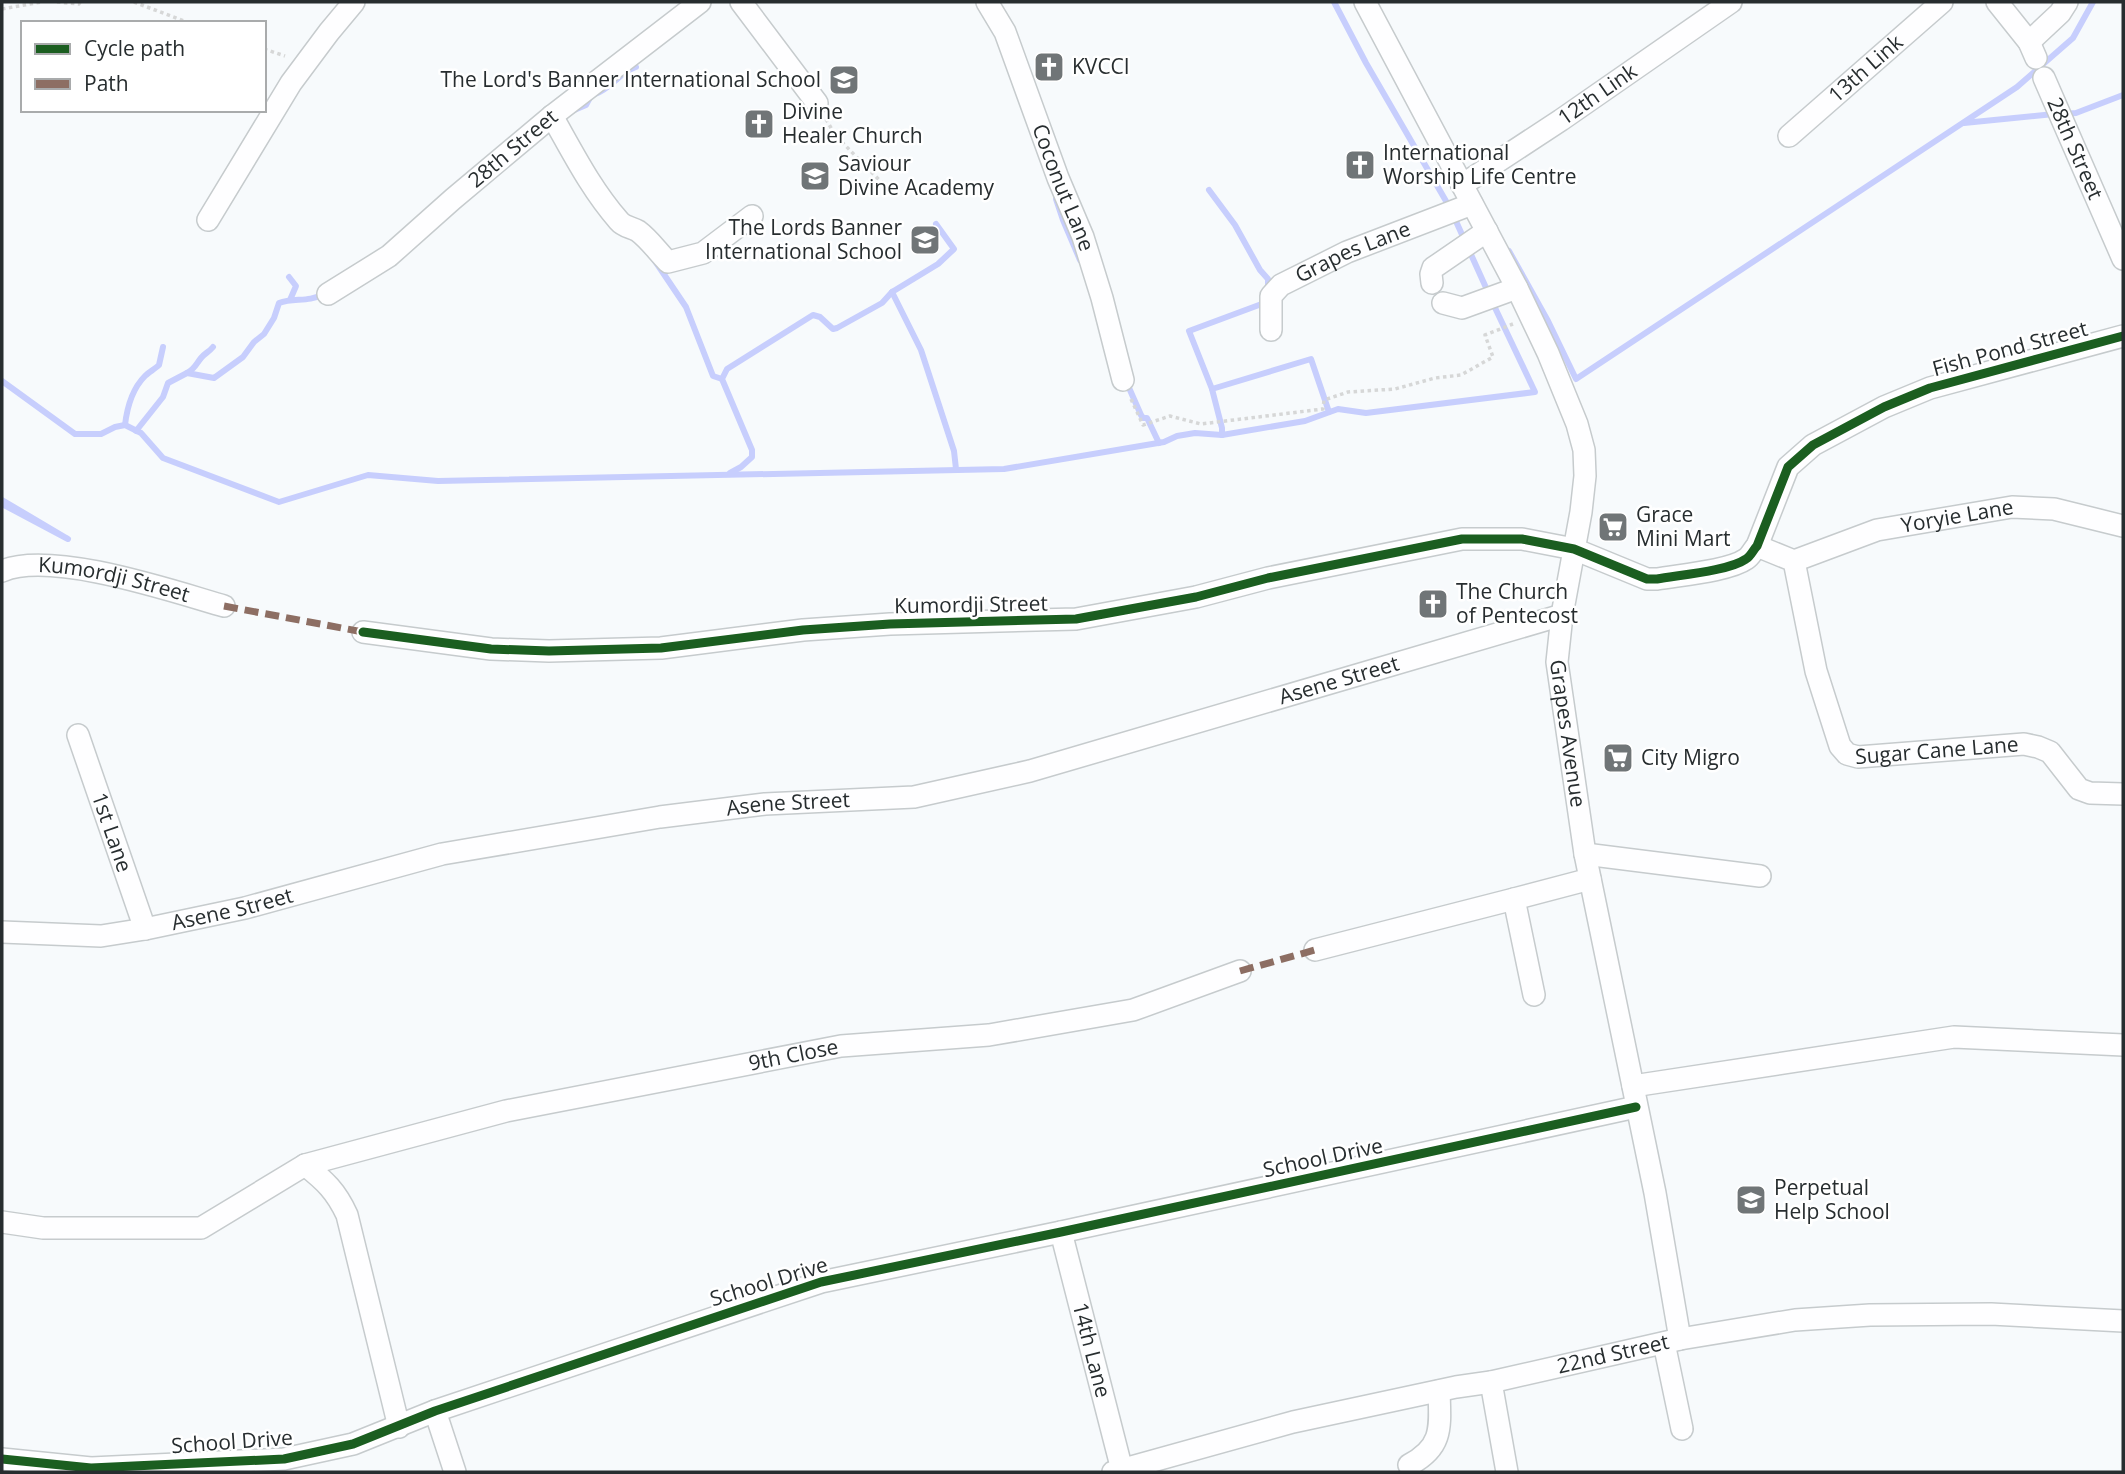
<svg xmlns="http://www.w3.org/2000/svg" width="2125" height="1474" font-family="'Open Sans',sans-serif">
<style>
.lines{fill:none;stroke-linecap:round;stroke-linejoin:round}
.stream{stroke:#c7cefd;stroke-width:6}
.minor-casing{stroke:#c6cbcd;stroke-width:24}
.path{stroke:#d6d7d7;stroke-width:3.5;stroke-dasharray:3.5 3.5;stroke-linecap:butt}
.minor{stroke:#fefeff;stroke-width:21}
.quiet{stroke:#8d6e63;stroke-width:7;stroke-dasharray:14 7;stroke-linecap:butt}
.cycleway-casing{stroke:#fff;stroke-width:13}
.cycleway{stroke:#1b5e20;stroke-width:9}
.labels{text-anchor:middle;stroke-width:5;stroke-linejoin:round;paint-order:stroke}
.poi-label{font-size:21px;fill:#272d2f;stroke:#fff;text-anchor:start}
.street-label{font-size:21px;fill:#272d2f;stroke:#fff}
</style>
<rect width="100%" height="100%" fill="#f7fafc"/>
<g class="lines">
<g class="stream">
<path d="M595,94C612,88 620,72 636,67"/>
<path d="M572,111L586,105L593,92"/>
<path d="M2065,114L2076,113L2123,95"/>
<path d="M1964,123L2054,114"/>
<path d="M1209,190L1235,225L1260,270L1268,279V288"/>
<path d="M1056,199L1063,220L1080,260"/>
<path d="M936,224L954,249L938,264L892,292L921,350L954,451L956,469"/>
<path d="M1509,251L1548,321L1576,379L2017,87L2073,38L2093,2"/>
<path d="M655,261L686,307L713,376L722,379"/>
<path d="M289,277L296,286L290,300"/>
<path d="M187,373C195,369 196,364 201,358C205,353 209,352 213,347"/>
<path d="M2,381L75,434H101L115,427L125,425L141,433L163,458L279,502L368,475L438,481L1004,469L1164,442L1177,436L1195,433L1222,435L1305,421L1338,409L1366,413L1535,392L1497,312L1450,208L1366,63L1334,2"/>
<path d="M1126,381L1141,415L1143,418H1147L1148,420L1159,443"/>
<path d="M1212,389L1189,331L1267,302"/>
<path d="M125,425C127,408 132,389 145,376C149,372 155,369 159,365L163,347"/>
<path d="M136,431L163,397L168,383L187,373L214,378L243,357L254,342L264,334L274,318L279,303C294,297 308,303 323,294"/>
<path d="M1222,435V428L1212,389L1311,359L1329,412"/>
<path d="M730,473L741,467L752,457V450L722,379L727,369L813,315L820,317L833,329L837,328L882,303L892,292"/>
<path d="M2,500L68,539L2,504"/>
</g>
<g class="minor-casing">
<g id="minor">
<path d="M741,2L817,103"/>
<path id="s1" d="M987,2L1005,32L1058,178L1083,237L1102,298L1123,380"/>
<path id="s2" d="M1365,2L1517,288L1548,353L1577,424L1584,450L1585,476L1581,512L1562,615L1557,662L1585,854L1655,1193L1680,1339"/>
<path d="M1997,2L2029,42L2036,58"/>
<path d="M2029,42L2060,13L2067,2"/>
<path id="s3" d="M2044,78L2123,259"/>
<path d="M552,116C573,153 591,189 619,221C624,227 631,227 638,231C649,239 658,252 668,262L703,253L752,216"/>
<path id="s4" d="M1789,136L1942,2"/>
<path id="s5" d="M1462,185L1561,120L1731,2"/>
<path d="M208,220L291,83L329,32L354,2"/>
<path d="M1432,283L1431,274L1433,268L1487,231"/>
<path id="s6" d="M328,294L389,256L453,199L552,116L700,2"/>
<path d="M1443,303L1462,308L1517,288"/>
<path id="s7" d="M1271,330V296L1281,285L1347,252L1472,204"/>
<path id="s8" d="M1757,546L1794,561L1816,671L1840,746L1847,754L1858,757L2024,744L2038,747L2050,752L2079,789L2090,793L2123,794"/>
<path id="s9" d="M1794,561L1877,530L2012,507L2054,509L2123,526"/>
<path id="s10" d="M2,571C51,550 172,591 224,606"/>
<path d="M363,632L491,649L549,651L661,648L803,630L890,624L1076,619L1196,597L1268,578L1462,539H1522L1574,549L1647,579H1657C1679,575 1729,571 1746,559C1751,556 1753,550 1757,546L1788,467L1813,445L1884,407L1930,388L2123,336"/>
<path id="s11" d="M78,735L145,929"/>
<path d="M1585,854L1760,876"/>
<path id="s12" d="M2,932L101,936L145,929L245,908L442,854L660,817L765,804L914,797L1030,771L1562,615"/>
<path d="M1315,950L1514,899"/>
<path d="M1534,995L1514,899L1590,879"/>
<path d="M1633,1086L1954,1037L2123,1045"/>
<path d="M305,1165C325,1181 336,1191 347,1215L399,1427"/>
<path id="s13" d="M2,1222L43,1228H201L305,1165L506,1111L841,1046L989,1035L1133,1010L1240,971"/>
<path id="s14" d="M1061,1232L1122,1470"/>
<path d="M1664,1343L1682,1429"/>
<path d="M1491,1382L1507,1472"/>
<path d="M435,1411L455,1472"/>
<path d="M2,1459L91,1468L284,1459L353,1444L435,1411L821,1282L1061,1232L1636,1107"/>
<path d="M1409,1465C1444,1447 1440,1426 1439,1391"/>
<path id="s15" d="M1113,1472L1293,1422L1456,1387L1491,1382L1680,1339L1795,1320L1870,1315L1991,1314L2123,1321"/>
</g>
</g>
<g class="path">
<path d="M57,2L79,4L80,2"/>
<path d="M134,2L189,23"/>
<path d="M2,9L41,2"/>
<path d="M264,49L285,56"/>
<path d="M826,119L835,135L889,190"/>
<path d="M1131,399L1143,425L1170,416L1201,424L1323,409L1324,400L1348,392L1395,389L1435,378L1461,375L1493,357L1485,335L1513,324"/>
</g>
<use href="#minor" class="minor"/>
<g class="quiet">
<path d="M224,606L363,632"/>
<path d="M1240,971L1315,950"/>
</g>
<g class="cycleway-casing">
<g id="cycleway">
<path d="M363,632L491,649L549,651L661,648L803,630L890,624L1076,619L1196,597L1268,578L1462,539H1522L1574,549L1647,579H1657C1679,575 1729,571 1746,559C1751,556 1753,550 1757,546L1788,467L1813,445L1884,407L1930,388L2123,336"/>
<path d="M2,1459L91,1468L284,1459L353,1444L435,1411L821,1282L1061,1232L1636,1107"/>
</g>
</g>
<use href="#cycleway" class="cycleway"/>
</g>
<defs>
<g id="church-square" transform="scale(1.575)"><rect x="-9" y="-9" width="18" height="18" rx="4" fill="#707577" stroke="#fff"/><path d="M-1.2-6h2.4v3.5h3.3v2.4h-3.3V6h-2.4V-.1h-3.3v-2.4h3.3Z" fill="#fff"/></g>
<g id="school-square" transform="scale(1.575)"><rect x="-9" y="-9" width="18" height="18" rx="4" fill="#707577" stroke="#fff"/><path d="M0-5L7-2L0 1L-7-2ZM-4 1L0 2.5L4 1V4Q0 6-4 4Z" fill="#fff"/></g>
<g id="supermarket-square" transform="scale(1.575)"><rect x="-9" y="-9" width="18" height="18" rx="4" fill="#707577" stroke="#fff"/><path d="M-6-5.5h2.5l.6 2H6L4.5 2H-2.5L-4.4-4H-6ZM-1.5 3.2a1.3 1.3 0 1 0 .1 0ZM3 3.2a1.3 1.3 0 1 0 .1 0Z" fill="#fff"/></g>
</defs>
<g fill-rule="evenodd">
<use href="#church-square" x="1049" y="67"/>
<use href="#school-square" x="844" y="80"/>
<use href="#church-square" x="759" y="124"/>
<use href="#church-square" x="1360" y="165"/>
<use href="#school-square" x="815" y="176"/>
<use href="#school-square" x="925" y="240"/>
<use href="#supermarket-square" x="1613" y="527"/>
<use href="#church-square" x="1433" y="604"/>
<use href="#supermarket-square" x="1618" y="758"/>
<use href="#school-square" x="1751" y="1200"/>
</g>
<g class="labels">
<g class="poi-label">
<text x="1072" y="74">KVCCI</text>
<text x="821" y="87" text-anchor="end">The Lord's Banner International School</text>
<text x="782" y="119">Divine<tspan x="782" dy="24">Healer Church</tspan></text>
<text x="1383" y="160">International<tspan x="1383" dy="24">Worship Life Centre</tspan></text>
<text x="838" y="171">Saviour<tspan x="838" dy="24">Divine Academy</tspan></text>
<text x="902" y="235" text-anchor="end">The Lords Banner<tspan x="902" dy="24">International School</tspan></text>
<text x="1636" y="522">Grace<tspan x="1636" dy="24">Mini Mart</tspan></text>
<text x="1456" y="599">The Church<tspan x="1456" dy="24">of Pentecost</tspan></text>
<text x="1641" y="765">City Migro</text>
<text x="1774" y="1195">Perpetual<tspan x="1774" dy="24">Help School</tspan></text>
</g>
<g class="street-label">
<text dy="7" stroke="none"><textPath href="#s4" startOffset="102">13th Link</textPath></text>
<text dy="7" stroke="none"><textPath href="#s5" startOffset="163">12th Link</textPath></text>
<text dy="7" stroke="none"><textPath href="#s6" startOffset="236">28th Street</textPath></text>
<text dy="7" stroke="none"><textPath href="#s3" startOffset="77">28th Street</textPath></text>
<text dy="7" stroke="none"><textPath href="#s1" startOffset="201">Coconut Lane</textPath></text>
<text dy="7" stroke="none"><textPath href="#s7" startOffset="128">Grapes Lane</textPath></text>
<text transform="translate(2010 349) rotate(-15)" y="7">Fish Pond Street</text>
<text dy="7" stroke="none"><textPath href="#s9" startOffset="170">Yoryie Lane</textPath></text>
<text dy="7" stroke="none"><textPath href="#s10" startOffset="114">Kumordji Street</textPath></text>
<text transform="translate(971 605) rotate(-1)" y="7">Kumordji Street</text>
<text dy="7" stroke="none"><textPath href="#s12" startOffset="1367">Asene Street</textPath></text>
<text dy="7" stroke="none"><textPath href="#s2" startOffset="786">Grapes Avenue</textPath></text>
<text dy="7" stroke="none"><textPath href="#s8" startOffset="332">Sugar Cane Lane</textPath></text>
<text dy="7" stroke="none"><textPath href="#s12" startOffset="800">Asene Street</textPath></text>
<text dy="7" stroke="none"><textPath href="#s11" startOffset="103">1st Lane</textPath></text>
<text dy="7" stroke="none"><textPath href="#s12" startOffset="233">Asene Street</textPath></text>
<text dy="7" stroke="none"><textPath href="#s13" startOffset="822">9th Close</textPath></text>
<text transform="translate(1323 1158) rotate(-12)" y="7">School Drive</text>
<text transform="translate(769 1282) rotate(-17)" y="7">School Drive</text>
<text dy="7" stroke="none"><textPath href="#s14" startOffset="122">14th Lane</textPath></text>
<text dy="7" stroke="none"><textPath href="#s15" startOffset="514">22nd Street</textPath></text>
<text transform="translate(232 1442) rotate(-4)" y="7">School Drive</text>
</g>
</g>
<rect width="2125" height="1474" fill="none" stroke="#272d2f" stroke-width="7"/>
<rect x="21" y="21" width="245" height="91" fill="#ffffff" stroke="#a9abac" stroke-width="2"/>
<rect x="35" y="44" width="35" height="10" fill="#1b5e20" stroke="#a9abac" stroke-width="2"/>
<text x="84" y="56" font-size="21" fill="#272d2f">Cycle path</text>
<rect x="35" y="79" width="35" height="10" fill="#8d6e63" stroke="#a9abac" stroke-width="2"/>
<text x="84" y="91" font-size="21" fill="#272d2f">Path</text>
</svg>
